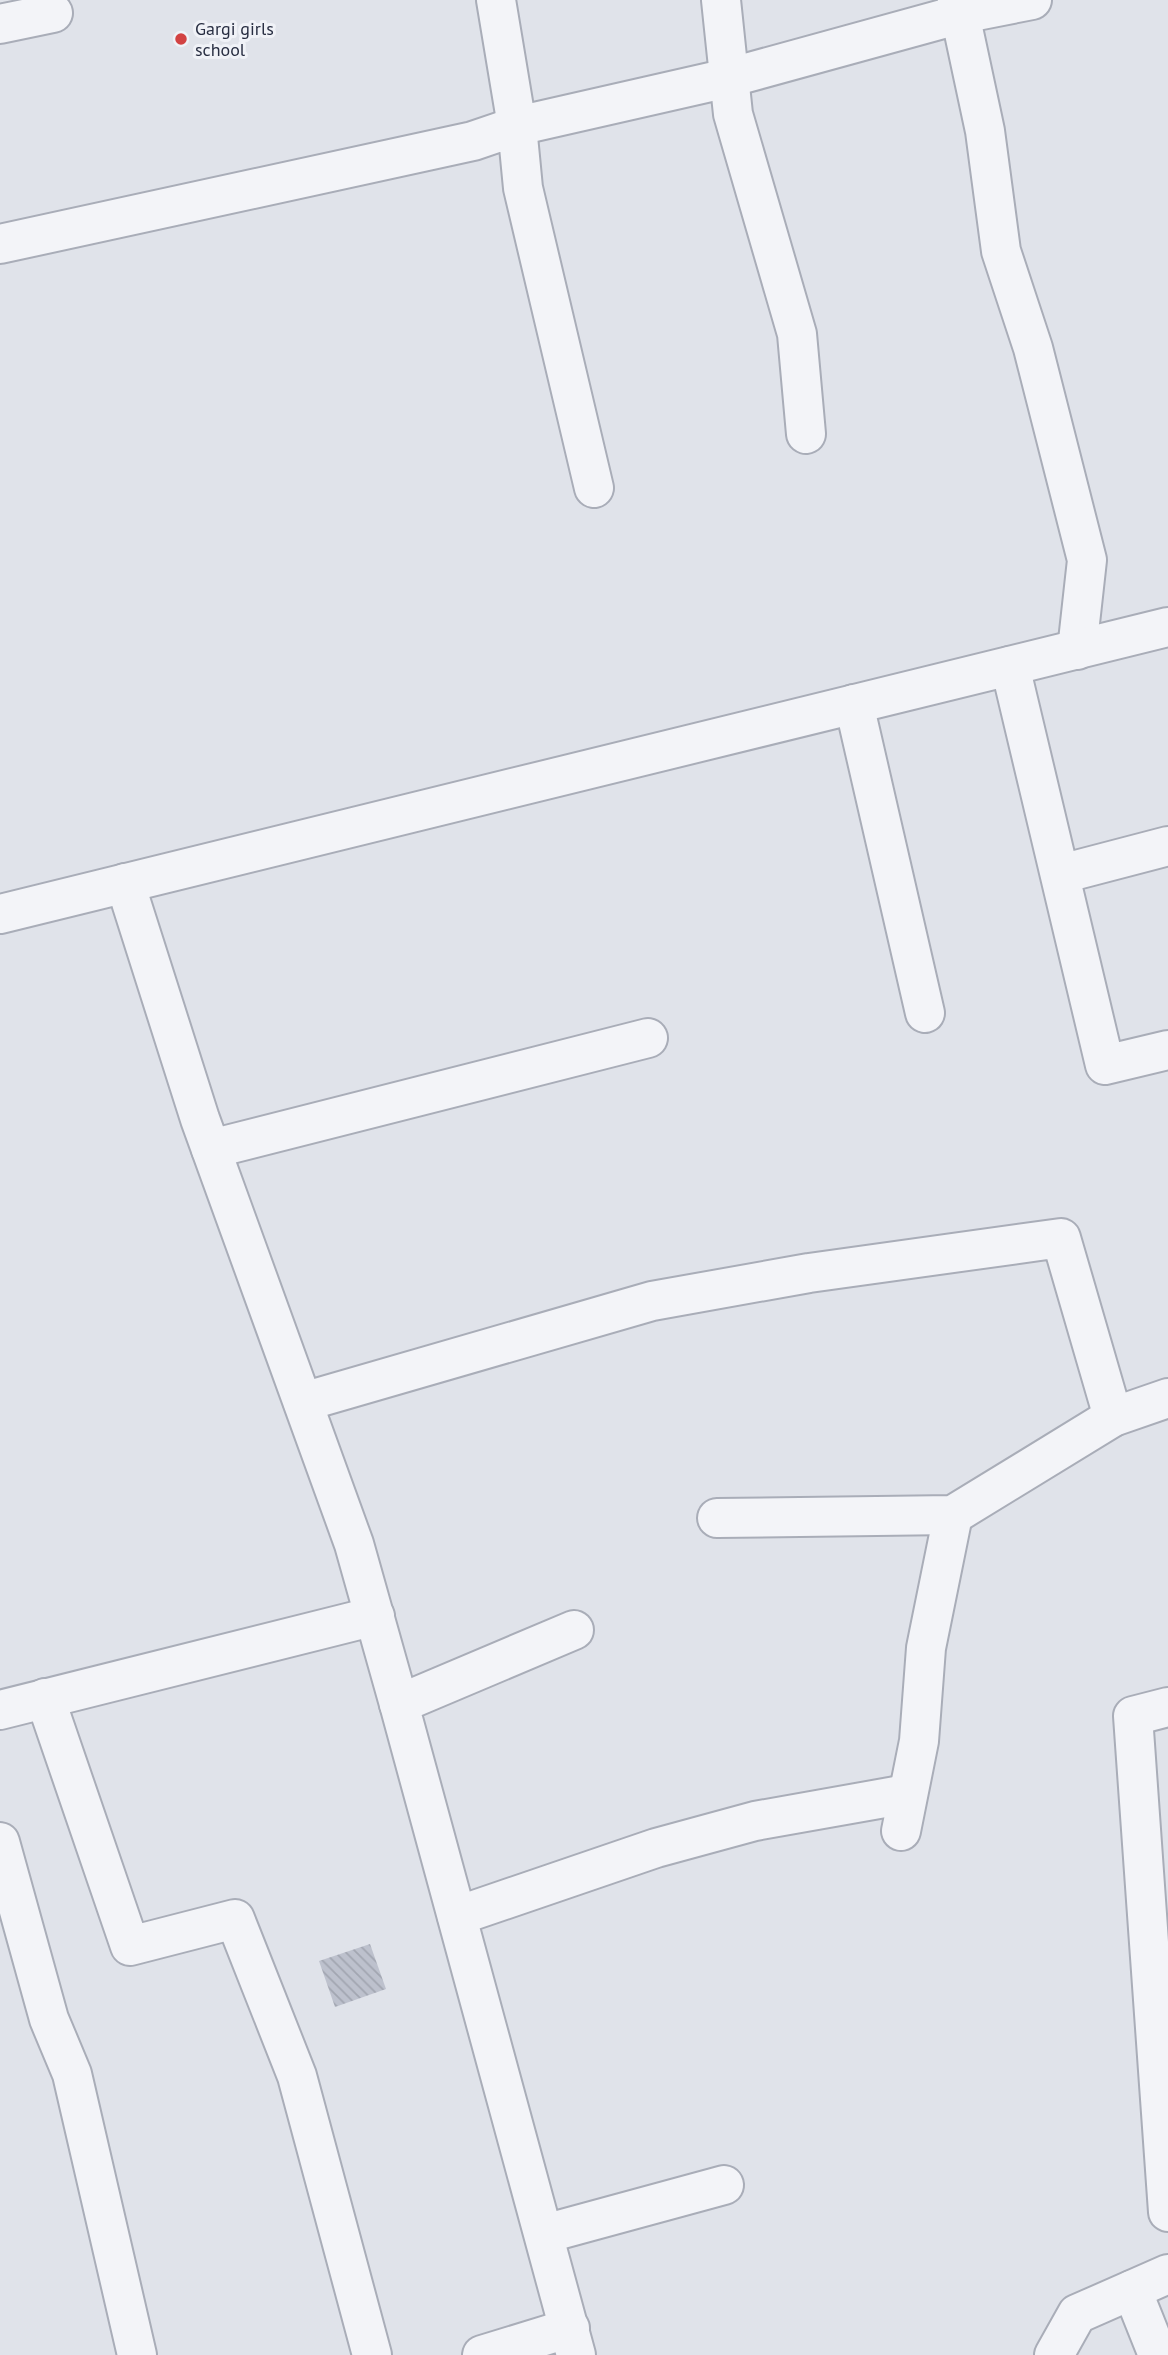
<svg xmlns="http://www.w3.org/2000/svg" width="1168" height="2355" font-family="'PT Sans',sans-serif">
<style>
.building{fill:url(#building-back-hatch)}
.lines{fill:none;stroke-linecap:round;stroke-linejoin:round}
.minor-casing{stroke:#a9adb8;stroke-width:42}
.minor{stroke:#f3f4f8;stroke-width:38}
.poi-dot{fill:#d24242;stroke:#f0f2f7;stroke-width:2.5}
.labels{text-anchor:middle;stroke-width:6;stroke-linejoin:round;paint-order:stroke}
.poi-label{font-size:18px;fill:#282e42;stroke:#f0f2f7;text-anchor:start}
</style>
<defs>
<pattern id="building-back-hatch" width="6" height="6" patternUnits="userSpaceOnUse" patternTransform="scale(1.75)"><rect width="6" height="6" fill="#bdc1cd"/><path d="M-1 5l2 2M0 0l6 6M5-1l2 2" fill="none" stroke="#a2a6b1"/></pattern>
</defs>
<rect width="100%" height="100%" fill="#e0e3ea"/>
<path class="building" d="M370,1944L386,1989L335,2007L319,1961Z"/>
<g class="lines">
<g class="minor-casing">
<g id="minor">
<path d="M496,0L517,126L728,78L961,14L1032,0"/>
<path d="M721,0L733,114L797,334L806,434"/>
<path d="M957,0L985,131L1001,251L1033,348L1087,560L1077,650"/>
<path d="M0,24L53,13"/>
<path d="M0,244L473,141L517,126L523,188L594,488"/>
<path d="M1010,666L1105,1065L1168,1050"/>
<path d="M854,704L925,1013"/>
<path d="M1061,874L1168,846"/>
<path d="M125,883L200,1119L354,1544L399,1704"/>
<path d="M0,914L1168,627"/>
<path d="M211,1149L648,1038"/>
<path d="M303,1402L652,1301L809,1273L1061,1238L1113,1417"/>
<path d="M717,1518L953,1515L1113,1417L1168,1398"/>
<path d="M574,1630L399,1704L576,2355"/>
<path d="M45,1698L130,1946L235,1919L297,2076L372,2355"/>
<path d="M1168,1707L1133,1716L1168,2212"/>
<path d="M0,1710L375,1616"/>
<path d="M901,1831L919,1741L926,1648L953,1515"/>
<path d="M0,1842L49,2019L72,2074L137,2355"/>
<path d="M457,1916L656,1848L755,1821L907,1794"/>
<path d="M544,2234L724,2185"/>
<path d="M1132,2290L1158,2355"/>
<path d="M482,2355L570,2328"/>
<path d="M1054,2355L1077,2314L1168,2274"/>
</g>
</g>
<use href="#minor" class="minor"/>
</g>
<circle class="poi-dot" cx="181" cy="39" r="7"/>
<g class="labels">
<g class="poi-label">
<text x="195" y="35">Gargi girls<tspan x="195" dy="21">school</tspan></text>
</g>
</g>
</svg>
